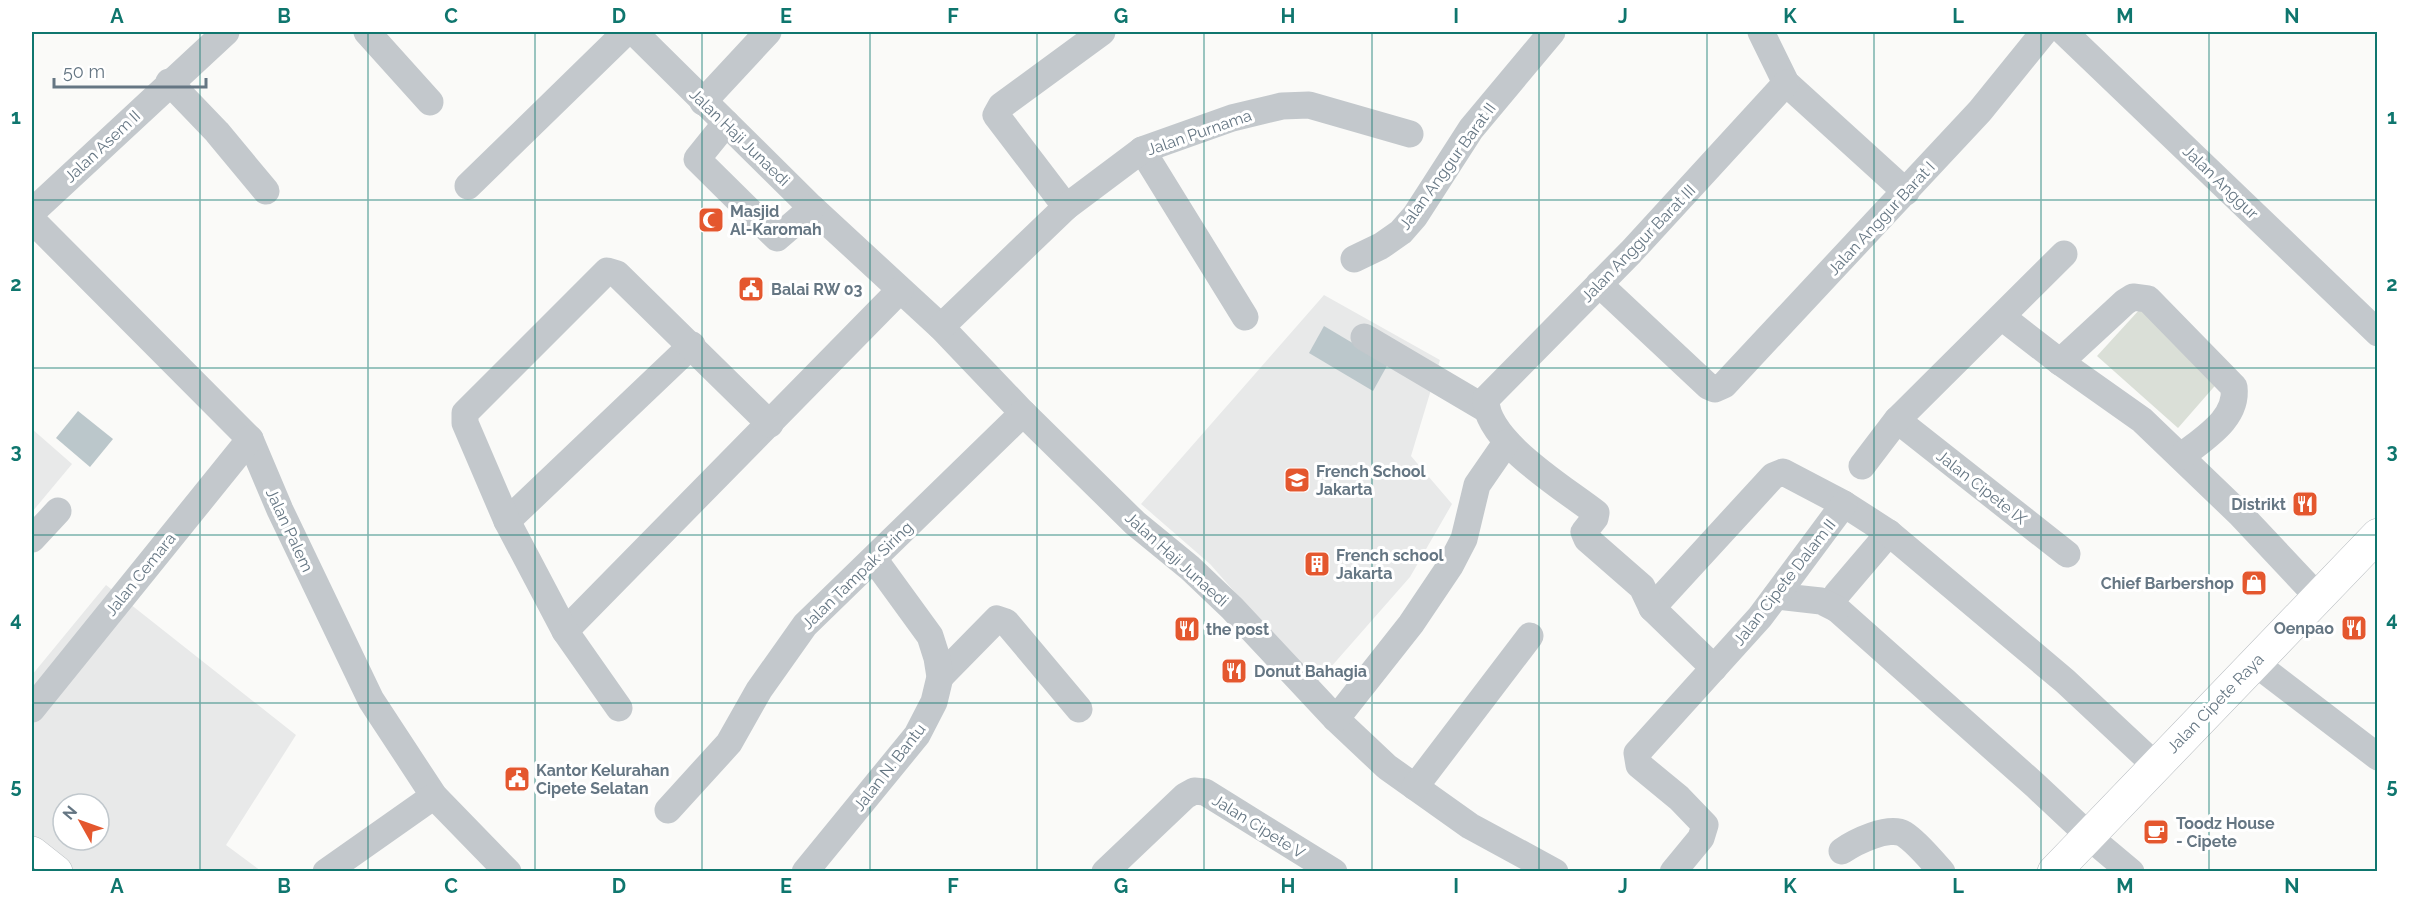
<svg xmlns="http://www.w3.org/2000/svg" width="2409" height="903" font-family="Raleway,sans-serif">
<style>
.built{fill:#e8e9e9;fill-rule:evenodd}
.green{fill:#dadfd7}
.water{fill:#bbc7cb}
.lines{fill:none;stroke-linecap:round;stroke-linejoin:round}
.major-casing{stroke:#b5babe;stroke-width:34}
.minor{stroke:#c3c8cc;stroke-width:27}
.major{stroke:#fff;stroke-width:33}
.rail-casing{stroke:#a2aab0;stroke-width:7}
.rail{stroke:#fff;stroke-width:4.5;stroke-dasharray:14;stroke-linecap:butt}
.grid{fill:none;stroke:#0f766e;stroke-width:1.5;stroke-opacity:0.55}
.labels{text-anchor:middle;stroke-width:6;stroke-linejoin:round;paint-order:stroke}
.street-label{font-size:16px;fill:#657683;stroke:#fff}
.poi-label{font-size:16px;font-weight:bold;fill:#657683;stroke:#fff;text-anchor:start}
.neatline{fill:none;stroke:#0f766e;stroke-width:2}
.grid-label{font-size:20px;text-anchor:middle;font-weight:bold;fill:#0f766e}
</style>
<rect width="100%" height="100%" fill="#fafaf8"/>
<g class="built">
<path d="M1324,295L1440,360L1411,456L1452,504L1410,577L1316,684L1210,564L1141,504Z"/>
<path d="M32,429L72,464L32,512Z"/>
<path d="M106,585L296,735L226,845L261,871L32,872V675ZM63,804H99V840H63Z"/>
</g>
<path class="green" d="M2140,309L2220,380L2178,428L2097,356Z"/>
<g class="water">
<path d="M1324,326L1388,364L1373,391L1309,353Z"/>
<path d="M78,411L113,439L90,467L56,438Z"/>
</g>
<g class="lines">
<g class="major-casing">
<g id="major">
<path d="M32,853L56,872"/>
<path d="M2054,872L2378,535"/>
</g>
</g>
<g class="minor">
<path d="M367,32L430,102"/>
<path d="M634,32L812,208L941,327L1023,413L1135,523L1190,568L1232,608L1336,719L1387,767L1470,826L1555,872"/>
<path d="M1761,32L1786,83L1906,192"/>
<path d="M2064,32L2378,333"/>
<path d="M169,82L217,132L266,191"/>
<path d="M703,102L768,32"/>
<path d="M726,123L697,159L777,238L812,208"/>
<path d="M1142,150L1245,317"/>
<path d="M468,186L626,32"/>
<path d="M1066,207L996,115L1001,106L1102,32"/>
<path d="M32,212L226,32"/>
<path d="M32,220L250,439L280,510L371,700L434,796L508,872"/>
<path d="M1354,259L1381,246L1401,232L1415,216L1471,129L1552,32"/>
<path d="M1599,284L1708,386L1715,389L1724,385L1980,111L2044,32"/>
<path d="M2002,317L2060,362L2142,420L2240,514L2318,597"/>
<path d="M941,327L1066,207L1142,150L1232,118L1282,106L1309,105L1410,134"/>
<path d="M1364,337L1486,409"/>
<path d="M2060,362L2125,302L2133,297L2148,299L2234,387C2238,419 2204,438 2182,456"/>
<path d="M1897,420L2067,554"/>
<path d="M1862,466L1897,420L2064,254"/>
<path d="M507,521L692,345"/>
<path d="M1889,533L1837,594L1833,602L1837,609L2036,786L2100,846L2131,872"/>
<path d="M32,539L58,511"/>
<path d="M1776,596L1821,601L1837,609"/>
<path d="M1652,608L1773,476L1783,472L1844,504L1889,533L2065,681L2155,765"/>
<path d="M565,631L900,290"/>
<path d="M2255,663L2378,757"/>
<path d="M1714,668L1652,608L1642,587L1587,539L1584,532L1595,518L1596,513C1564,488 1485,441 1486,399L1631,252L1786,83"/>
<path d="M940,677L997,619L1006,622L1079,709"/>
<path d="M619,708L565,631L507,521L465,423V413L607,271L617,274L770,424"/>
<path d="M32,709L250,439"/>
<path d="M1336,719L1411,624L1450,566L1464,539L1477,485L1506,443"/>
<path d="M1415,787L1530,636"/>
<path d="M668,810L729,743L759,690L805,625L1023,413"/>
<path d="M1842,851C1855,842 1889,825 1904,834C1918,843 1931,860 1942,872"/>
<path d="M326,872L434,796"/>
<path d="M805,872L917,735L934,702L940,677L937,658L930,636L874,559"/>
<path d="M1105,872L1185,796L1194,791L1205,792L1334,872"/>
<path d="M1673,872L1701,838L1705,825L1679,798L1639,765L1637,753L1760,617L1844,504"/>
</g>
<use href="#major" class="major"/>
<g class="rail-casing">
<path id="rail" d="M32,871V872"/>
</g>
<use href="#rail" class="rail"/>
</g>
<path class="grid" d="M200,32V872M368,32V872M535,32V872M702,32V872M870,32V872M1037,32V872M1204,32V872M1372,32V872M1539,32V872M1707,32V872M1874,32V872M2041,32V872M2209,32V872M32,200H2378M32,368H2378M32,535H2378M32,703H2378"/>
<defs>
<g id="mosque-square" transform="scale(1.35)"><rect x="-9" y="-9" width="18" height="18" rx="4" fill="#e4572e" stroke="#fff"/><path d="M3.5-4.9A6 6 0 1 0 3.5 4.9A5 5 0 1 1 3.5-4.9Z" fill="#fff"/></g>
<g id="civic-square" transform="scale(1.35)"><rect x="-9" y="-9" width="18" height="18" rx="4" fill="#e4572e" stroke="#fff"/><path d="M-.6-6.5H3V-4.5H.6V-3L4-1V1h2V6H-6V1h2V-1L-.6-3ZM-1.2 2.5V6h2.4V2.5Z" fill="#fff"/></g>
<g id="school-square" transform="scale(1.35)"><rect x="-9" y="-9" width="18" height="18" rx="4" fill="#e4572e" stroke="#fff"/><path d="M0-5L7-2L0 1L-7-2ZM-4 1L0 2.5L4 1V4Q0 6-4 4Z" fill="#fff"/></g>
<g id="restaurant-square" transform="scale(1.35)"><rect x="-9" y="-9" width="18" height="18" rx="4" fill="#e4572e" stroke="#fff"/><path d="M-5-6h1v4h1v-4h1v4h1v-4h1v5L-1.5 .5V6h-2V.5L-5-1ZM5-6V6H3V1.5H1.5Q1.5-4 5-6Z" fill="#fff"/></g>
<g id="building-square" transform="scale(1.35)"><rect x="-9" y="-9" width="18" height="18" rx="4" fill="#e4572e" stroke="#fff"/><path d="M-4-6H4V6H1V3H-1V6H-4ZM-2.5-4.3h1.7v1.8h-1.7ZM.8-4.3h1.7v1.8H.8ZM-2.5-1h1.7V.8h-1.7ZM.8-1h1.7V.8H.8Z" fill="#fff"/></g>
<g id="shop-square" transform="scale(1.35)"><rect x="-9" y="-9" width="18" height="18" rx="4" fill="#e4572e" stroke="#fff"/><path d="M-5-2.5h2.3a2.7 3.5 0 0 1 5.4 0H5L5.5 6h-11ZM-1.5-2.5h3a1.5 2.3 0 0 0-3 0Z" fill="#fff"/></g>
<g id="cafe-square" transform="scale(1.35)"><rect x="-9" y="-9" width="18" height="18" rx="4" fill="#e4572e" stroke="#fff"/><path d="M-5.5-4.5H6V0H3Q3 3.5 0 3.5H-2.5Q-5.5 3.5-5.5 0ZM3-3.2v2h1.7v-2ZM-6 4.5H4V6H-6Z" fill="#fff"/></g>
</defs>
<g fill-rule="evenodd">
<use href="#mosque-square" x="711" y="220"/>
<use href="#civic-square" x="751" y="289"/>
<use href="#school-square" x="1297" y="480"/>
<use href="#restaurant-square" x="2305" y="504"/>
<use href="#building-square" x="1317" y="564"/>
<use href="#shop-square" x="2254" y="583"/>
<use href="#restaurant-square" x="2354" y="628"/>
<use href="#restaurant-square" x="1187" y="629"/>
<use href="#restaurant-square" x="1234" y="671"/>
<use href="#civic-square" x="517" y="779"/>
<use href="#cafe-square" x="2156" y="832"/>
</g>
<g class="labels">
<g class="street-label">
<text transform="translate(1199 132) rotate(-19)" y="6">Jalan Purnama</text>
<text transform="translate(740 137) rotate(44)" y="6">Jalan Haji Junaedi</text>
<text transform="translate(102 146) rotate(-43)" y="6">Jalan Asem II</text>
<text transform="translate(1447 166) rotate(-54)" y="6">Jalan Anggur Barat II</text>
<text transform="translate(2221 182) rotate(44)" y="6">Jalan Anggur</text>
<text transform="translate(1881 218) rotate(-47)" y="6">Jalan Anggur Barat I</text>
<text transform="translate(1638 243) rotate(-46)" y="6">Jalan Anggur Barat III</text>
<text transform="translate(1982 487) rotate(38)" y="6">Jalan Cipete IX</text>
<text transform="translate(290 530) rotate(65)" y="6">Jalan Palem</text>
<text transform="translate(1177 559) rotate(42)" y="6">Jalan Haji Junaedi</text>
<text transform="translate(140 574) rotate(-51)" y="6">Jalan Cemara</text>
<text transform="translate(857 575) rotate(-44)" y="6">Jalan Tampak Siring</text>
<text transform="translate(1784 582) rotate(-52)" y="6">Jalan Cipete Dalam II</text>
<text transform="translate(2215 703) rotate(-46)" y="6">Jalan Cipete Raya</text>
<text transform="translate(889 767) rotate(-52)" y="6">Jalan N. Bantu</text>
<text transform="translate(1259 826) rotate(32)" y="6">Jalan Cipete V</text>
</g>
<g class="poi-label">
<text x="730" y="217">Masjid<tspan x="730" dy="18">Al-Karomah</tspan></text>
<text x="771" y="295">Balai RW 03</text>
<text x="1316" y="477">French School<tspan x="1316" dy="18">Jakarta</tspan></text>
<text x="2286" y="510" text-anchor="end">Distrikt</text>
<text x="1336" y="561">French school<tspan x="1336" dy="18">Jakarta</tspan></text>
<text x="2234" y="589" text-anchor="end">Chief Barbershop</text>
<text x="2334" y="634" text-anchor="end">Oenpao</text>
<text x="1206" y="635">the post</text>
<text x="1254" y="677">Donut Bahagia</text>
<text x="536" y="776">Kantor Kelurahan<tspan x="536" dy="18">Cipete Selatan</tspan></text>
<text x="2176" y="829">Toodz House<tspan x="2176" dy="18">- Cipete</tspan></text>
</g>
</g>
<rect width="2409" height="903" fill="none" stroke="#ffffff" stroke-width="66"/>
<g transform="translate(81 822) rotate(310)"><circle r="28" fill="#ffffff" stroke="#c1c8cd" stroke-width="1.5"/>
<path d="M0-4.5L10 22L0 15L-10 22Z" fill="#e4572e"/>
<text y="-9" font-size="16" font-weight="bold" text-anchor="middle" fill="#657683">N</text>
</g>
<path d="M54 78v9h152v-9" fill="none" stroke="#657683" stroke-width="3"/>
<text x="63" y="78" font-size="18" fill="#657683" stroke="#ffffff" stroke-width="4.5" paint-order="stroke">50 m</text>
<rect x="33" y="33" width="2343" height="837" class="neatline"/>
<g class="grid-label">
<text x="117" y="23">A</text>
<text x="284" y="23">B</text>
<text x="451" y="23">C</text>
<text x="619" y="23">D</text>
<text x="786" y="23">E</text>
<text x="953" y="23">F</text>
<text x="1121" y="23">G</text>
<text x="1288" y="23">H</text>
<text x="1456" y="23">I</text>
<text x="1623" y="23">J</text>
<text x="1790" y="23">K</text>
<text x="1958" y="23">L</text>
<text x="2125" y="23">M</text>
<text x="2292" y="23">N</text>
<text x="16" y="124">1</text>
<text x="2392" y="124">1</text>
<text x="16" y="291">2</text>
<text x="2392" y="291">2</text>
<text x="16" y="458">3</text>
<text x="2392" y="458">3</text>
<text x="16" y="626">4</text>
<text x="2392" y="626">4</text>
<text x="16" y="793">5</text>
<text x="2392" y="793">5</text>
<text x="117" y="893">A</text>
<text x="284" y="893">B</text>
<text x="451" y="893">C</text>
<text x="619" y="893">D</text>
<text x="786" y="893">E</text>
<text x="953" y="893">F</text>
<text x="1121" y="893">G</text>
<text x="1288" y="893">H</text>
<text x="1456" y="893">I</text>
<text x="1623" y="893">J</text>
<text x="1790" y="893">K</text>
<text x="1958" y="893">L</text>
<text x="2125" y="893">M</text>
<text x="2292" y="893">N</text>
</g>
</svg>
